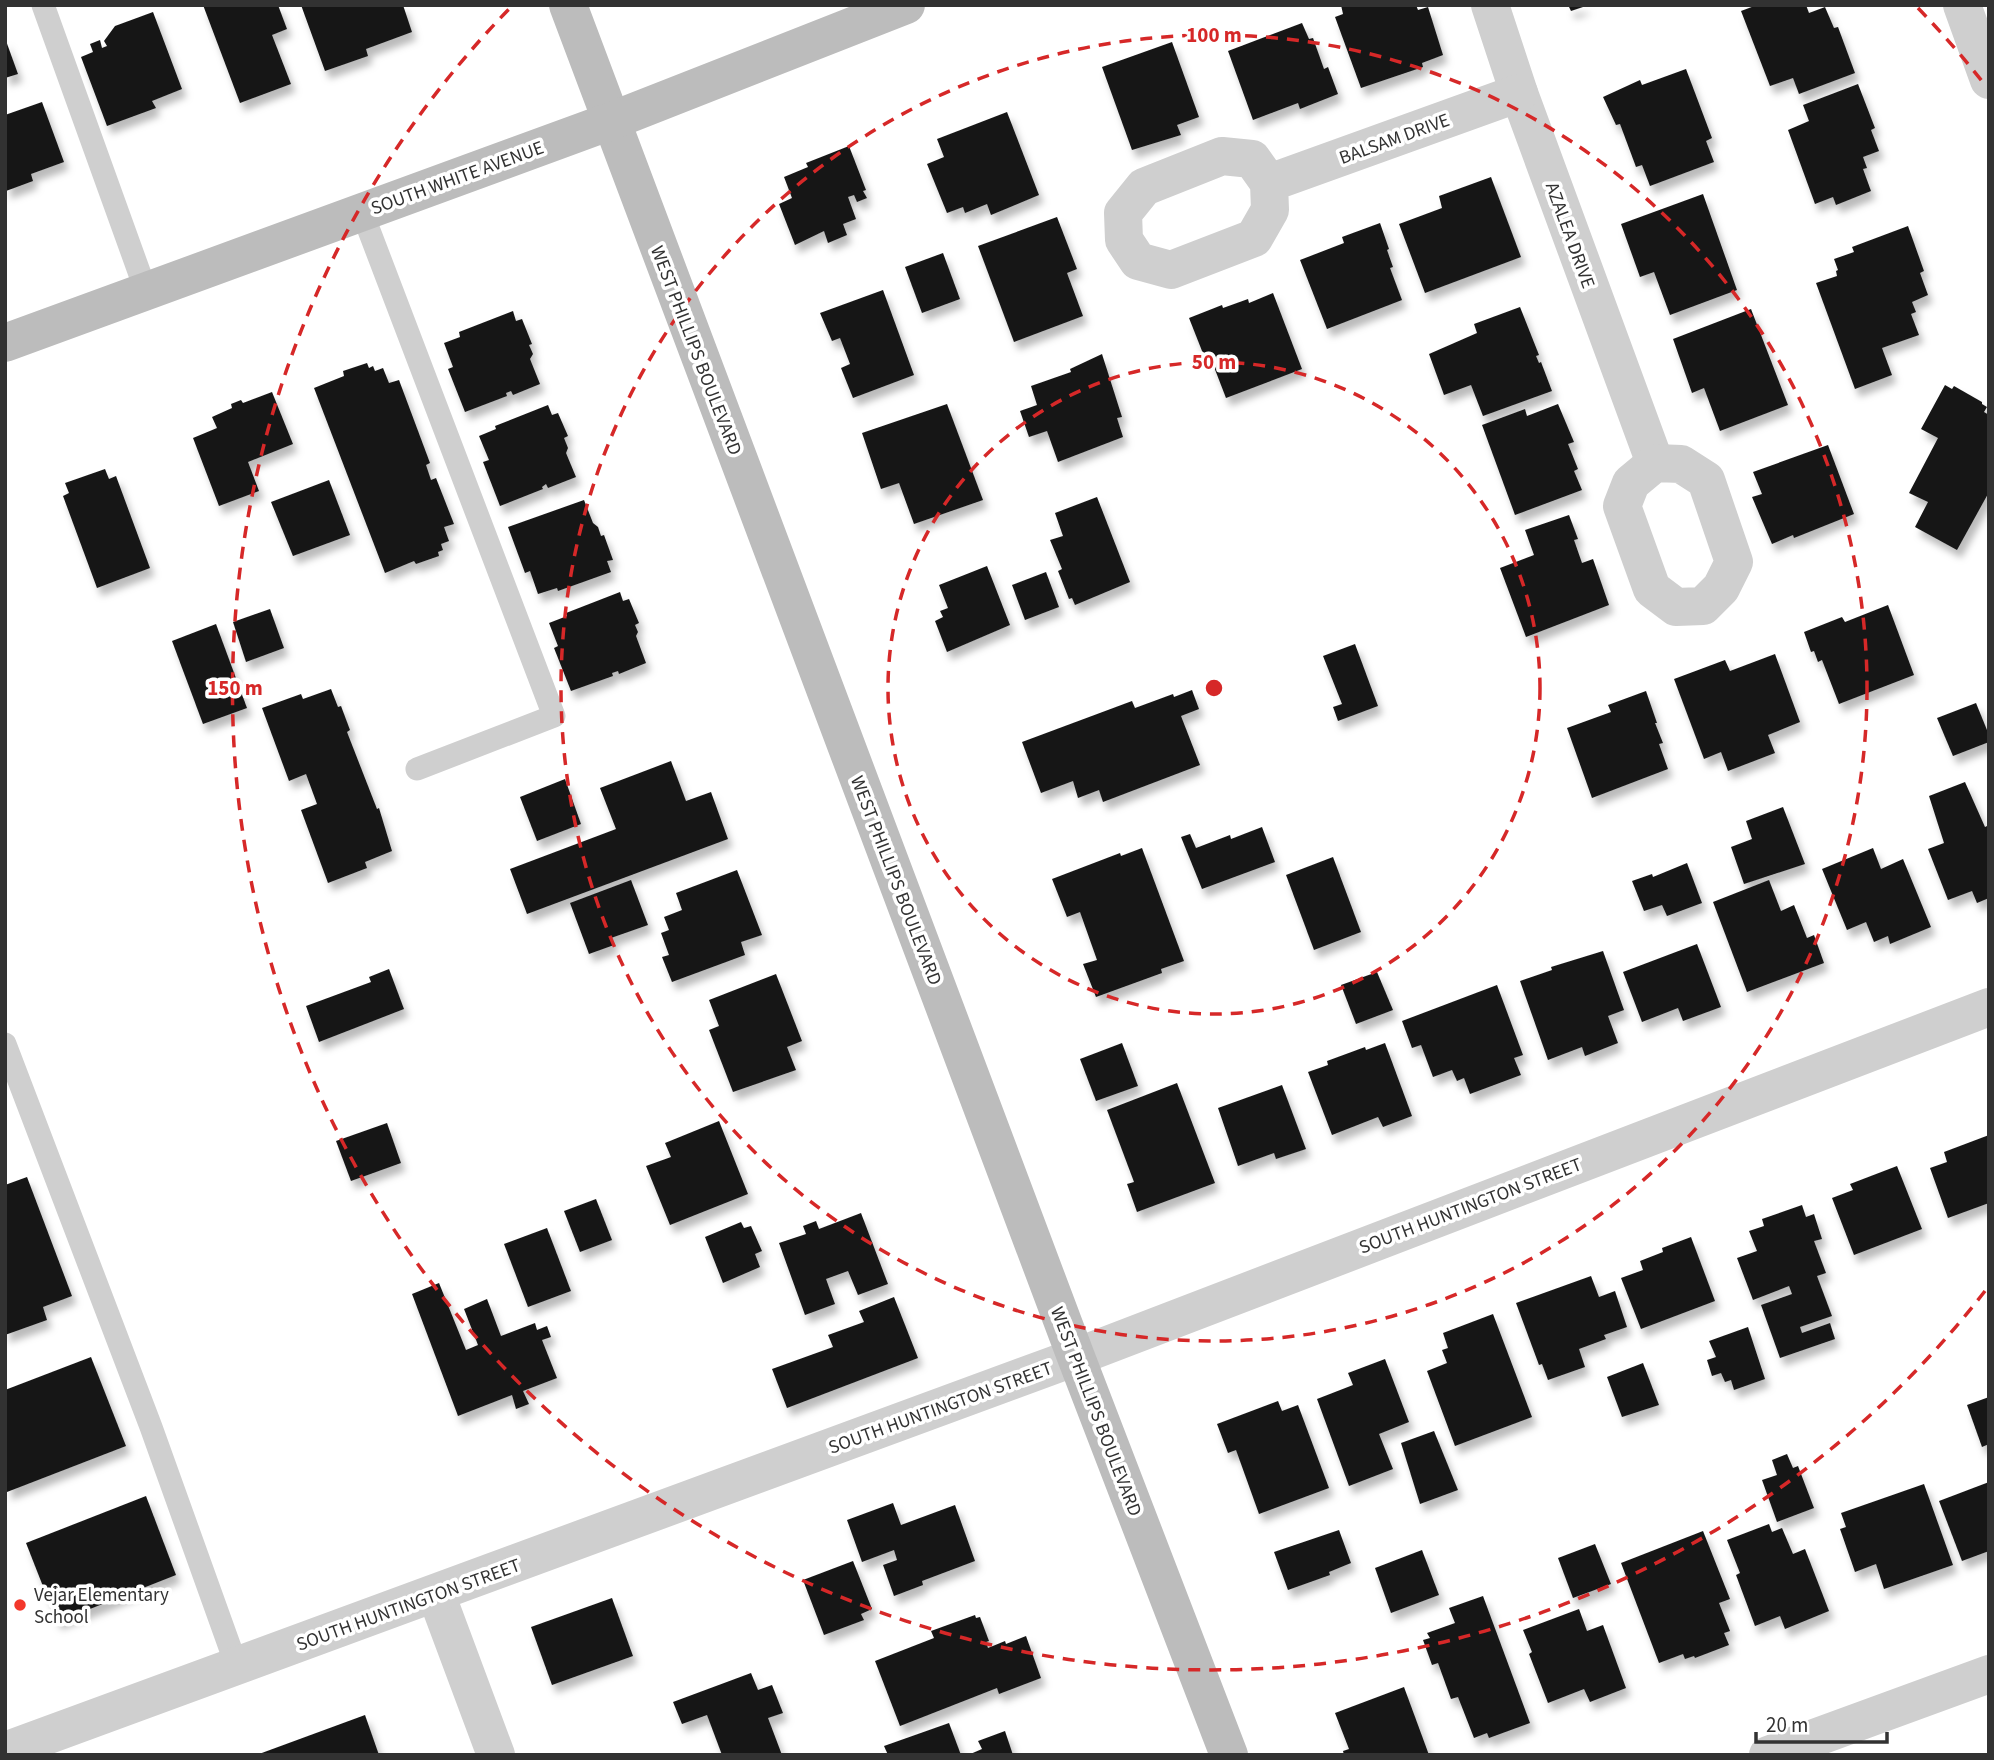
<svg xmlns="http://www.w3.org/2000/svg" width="1994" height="1760" font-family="'Source Sans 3',sans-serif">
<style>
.building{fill:#191919;filter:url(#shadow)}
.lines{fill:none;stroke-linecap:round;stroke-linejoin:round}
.lane{stroke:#cfcfcf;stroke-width:23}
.street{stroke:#cfcfcf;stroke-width:38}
.secondary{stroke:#bcbcbc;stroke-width:38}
.ring{fill:none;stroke:#d62828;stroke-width:3.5;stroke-dasharray:12 9}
.poi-dot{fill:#f3372b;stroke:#fff;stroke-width:2.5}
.labels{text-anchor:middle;stroke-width:7;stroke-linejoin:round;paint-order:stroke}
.street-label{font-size:19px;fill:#323232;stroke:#fff}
.poi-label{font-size:19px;fill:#323232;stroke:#fff;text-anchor:start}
.centre{fill:#d62828;stroke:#fff;stroke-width:3.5}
.ring-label{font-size:21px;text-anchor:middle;font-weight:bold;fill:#d62828;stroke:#fff;stroke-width:7;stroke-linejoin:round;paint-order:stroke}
</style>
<defs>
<filter id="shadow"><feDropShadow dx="4.5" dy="8" stdDeviation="3.5" flood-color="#0004"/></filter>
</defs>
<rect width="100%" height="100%" fill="#fff"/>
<g class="building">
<path d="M203,5H278L287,29L272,35L291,84L240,103Z"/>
<path d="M301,5H403L412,32L366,49L368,56L325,71Z"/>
<path d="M1341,5H1416L1418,10L1428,7L1443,55L1422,63L1423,67L1361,88L1335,17L1343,14Z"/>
<path d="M1568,5H1586V6L1571,11Z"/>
<path d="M1757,5H1806L1809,13L1825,7L1834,28L1838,27L1855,73L1799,94L1793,78L1770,86L1741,11Z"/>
<path d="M153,12L182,89L152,101L156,108L107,126L81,57L93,52L90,44L100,40L102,48L107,46L104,41L115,26Z"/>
<path d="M1302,23L1309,39L1313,38L1324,69L1328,67L1338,94L1300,109L1298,103L1253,120L1228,51Z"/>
<path d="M5,38L18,74L5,78Z"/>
<path d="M1172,42L1199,117L1177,125L1181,135L1132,150L1102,67Z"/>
<path d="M1686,69L1712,138L1706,141L1714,162L1650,186L1642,165L1636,167L1620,124L1616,125L1603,97L1640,80L1642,85Z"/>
<path d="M1858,84L1875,128L1871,130L1879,151L1863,157L1867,168L1863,169L1871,191L1836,205L1833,197L1815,204L1788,130L1809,121L1803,105Z"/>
<path d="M42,102L64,162L31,174L33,181L6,191L5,115Z"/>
<path d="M1007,112L1039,195L991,215L987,204L965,213L963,207L947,213L927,164L944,157L937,139Z"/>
<path d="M849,146L866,190L863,191L867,198L857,202L854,195L848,197L856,219L843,224L847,235L828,243L824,231L795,245L779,204L792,198L784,177L808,167L806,163Z"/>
<path d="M1491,177L1521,257L1425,293L1399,224L1442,208L1439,196Z"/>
<path d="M1703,194L1737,290L1670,315L1654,272L1640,277L1621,224Z"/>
<path d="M1057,217L1077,269L1067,273L1083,316L1014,342L978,246Z"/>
<path d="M1380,223L1389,249L1387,250L1393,267L1390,268L1402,300L1327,329L1300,260L1344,243L1342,237Z"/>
<path d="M1908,226L1924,271L1920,273L1928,295L1912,302L1916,312L1911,314L1919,335L1882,348L1892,375L1855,389L1816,283L1837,276L1836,271L1838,270L1834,259L1854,252L1852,247Z"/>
<path d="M943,253L960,299L922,313L905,267Z"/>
<path d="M883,290L914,375L853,398L841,368L850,364L840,338L832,341L820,313Z"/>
<path d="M1273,293L1302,369L1226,398L1209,354L1204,356L1189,318L1222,305L1223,308L1248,299L1249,303Z"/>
<path d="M1520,307L1539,355L1536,356L1539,363L1541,362L1552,391L1483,416L1471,385L1444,395L1429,354L1477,333L1474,324Z"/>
<path d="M1751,309L1788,405L1720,431L1704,388L1692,393L1673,339Z"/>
<path d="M513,311L516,321L522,319L532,344L529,345L533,354L530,359L540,384L513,395L511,391L506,393L507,396L465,412L448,369L453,367L444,343L460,337L459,332Z"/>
<path d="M1102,354L1122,417L1117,418L1123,437L1058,462L1047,431L1029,437L1020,411L1037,405L1031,386L1071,372L1070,369Z"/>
<path d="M367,363L369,368L373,366L375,371L383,368L389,383L399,380L430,463L426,465L431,480L436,478L454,524L444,527L449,541L441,544L443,550L438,552L439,556L416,564L414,561L385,573L314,388L344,376L343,371Z"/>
<path d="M1945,385L1952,389L1954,386L1982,402V404L1987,407L1984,412L1989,415V492L1957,550L1915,527L1928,502L1909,493L1938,438L1921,429Z"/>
<path d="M272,392L293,444L248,462L259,491L219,506L193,438L217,428L212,417L232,408L231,404L241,400L243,403Z"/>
<path d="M947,404L983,500L914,524L899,483L881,489L862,433Z"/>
<path d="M1558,404L1574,442L1568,444L1578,469L1574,471L1582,490L1515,515L1482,425L1525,409L1527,416Z"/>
<path d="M548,405L552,415L558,413L568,436L564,438L568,448L566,453L576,477L548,488L546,484L542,487L543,489L500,506L483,462L489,460L479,436L496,429L495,426Z"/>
<path d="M1828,445L1854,514L1794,538L1793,535L1772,544L1752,497L1762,494L1753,472Z"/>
<path d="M105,469L109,479L116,476L150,568L97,588L63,496L69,493L65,483Z"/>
<path d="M329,480L350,535L293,556L271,502Z"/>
<path d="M1097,497L1130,582L1075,605L1072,598L1069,599L1058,571L1062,569L1050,540L1063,536L1055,513Z"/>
<path d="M584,500L593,523L598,527L601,536L604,535L613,560L607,561L611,572L558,591L557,588L538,594L530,571L525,573L508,527Z"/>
<path d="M1569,515L1578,539L1574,540L1582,563L1593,559L1609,605L1526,637L1500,568L1534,555L1525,530Z"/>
<path d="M987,566L1010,625L947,652L935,621L943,617L940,611L948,608L939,585Z"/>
<path d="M1046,572L1059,607L1025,620L1012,585Z"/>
<path d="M620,592L623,601L629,599L639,623L635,625L638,632L636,636L646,663L619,674L618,671L612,673L613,676L571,691L554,648L558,646L549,623L567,616L566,613Z"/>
<path d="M1888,605L1914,675L1839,704L1822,660L1818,662L1814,651L1811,652L1804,632L1842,617L1845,622Z"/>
<path d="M270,609L284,648L246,662L233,622Z"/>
<path d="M216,624L247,708L203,724L172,641Z"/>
<path d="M1355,644L1378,706L1338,721L1333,707L1342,704L1323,656Z"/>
<path d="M1775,654L1800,722L1768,735L1775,753L1728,771L1721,752L1704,759L1674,679L1725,660L1730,671Z"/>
<path d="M331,689L338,707L341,706L350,730L347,732L377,809L379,808L392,851L365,862L367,868L328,883L301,810L317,804L306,774L289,781L262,708L301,694L303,699Z"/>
<path d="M1192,690L1199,709L1181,716L1200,765L1103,802L1099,790L1078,798L1073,781L1041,793L1022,742L1132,701L1135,708L1173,694L1174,697Z"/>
<path d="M1646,691L1657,723H1655L1663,743L1659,744L1668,769L1592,798L1567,728L1611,712L1608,705Z"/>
<path d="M1976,703L1989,735V742L1953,756L1937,718Z"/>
<path d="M671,761L686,801L711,792L728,839L527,914L510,869L616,829L600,788Z"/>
<path d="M565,779L581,824L537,841L520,797Z"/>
<path d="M1965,782L1985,827L1989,825V898L1977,903L1972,891L1948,900L1928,849L1944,843L1929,796Z"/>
<path d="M1783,807L1805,864L1744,884L1731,847L1752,839L1746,821Z"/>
<path d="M1262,827L1275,862L1202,889L1181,837L1190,834L1196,848L1230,835L1231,839Z"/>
<path d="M1142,848L1184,961L1161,969L1162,973L1096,997L1083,964L1097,960L1080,912L1067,917L1052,879L1120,853L1121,856Z"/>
<path d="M1873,848L1881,869L1903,859L1931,927L1890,944L1888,936L1874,942L1866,922L1847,930L1822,869Z"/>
<path d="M1333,857L1361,932L1314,950L1286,875Z"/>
<path d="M1687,863L1702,903L1667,916L1662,905L1644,911L1632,881L1652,874L1653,877Z"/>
<path d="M737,870L762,935L741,942L745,955L672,982L662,957L669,955L661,933L669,930L664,917L682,910L676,893Z"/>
<path d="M631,880L648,925L611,938L614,945L589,954L570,903Z"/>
<path d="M1769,880L1781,911L1794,905L1807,938L1814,935L1824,963L1747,992L1713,902Z"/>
<path d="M1697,944L1721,1007L1683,1021L1678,1008L1642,1022L1623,972Z"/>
<path d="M1603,951L1624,1010L1608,1016L1618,1043L1585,1056L1582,1047L1548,1060L1520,981L1552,970L1551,967Z"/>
<path d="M389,969L404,1009L319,1042L306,1006L371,982L369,977Z"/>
<path d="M1377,972L1393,1010L1356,1024L1341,985Z"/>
<path d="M776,974L802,1041L787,1047L796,1070L733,1092L709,1030L719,1026L709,1000Z"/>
<path d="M1497,985L1523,1055L1514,1058L1521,1075L1470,1094L1464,1078L1457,1081L1452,1070L1433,1077L1421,1045L1412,1048L1402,1021Z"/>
<path d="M1122,1043L1138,1086L1096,1101L1080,1059Z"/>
<path d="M1385,1043L1412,1116L1383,1127L1378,1117L1332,1135L1308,1072L1328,1065L1327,1061L1365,1047L1366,1050Z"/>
<path d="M1177,1083L1215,1183L1137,1212L1127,1184L1134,1182L1107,1110Z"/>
<path d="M1282,1085L1306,1149L1276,1159L1274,1153L1238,1166L1218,1108Z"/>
<path d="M719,1121L748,1194L670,1225L646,1166L671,1157L665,1143Z"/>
<path d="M387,1123L401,1163L351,1181L336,1141Z"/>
<path d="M1989,1135V1203L1948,1218L1930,1168L1947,1162L1944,1152Z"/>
<path d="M1897,1166L1922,1229L1854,1255L1832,1198L1853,1190L1850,1184Z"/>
<path d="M27,1177L72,1296L43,1307L47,1320L5,1335V1185Z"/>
<path d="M596,1199L612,1240L580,1252L564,1211Z"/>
<path d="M1802,1205L1806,1217L1814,1214L1822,1239L1814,1241L1826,1273L1817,1276L1832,1316L1800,1327L1802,1333L1830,1323L1835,1339L1780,1358L1761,1305L1792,1294L1789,1286L1753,1300L1737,1258L1757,1251L1749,1231L1764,1226L1762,1219Z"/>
<path d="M861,1213L888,1284L858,1295L848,1271L826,1279L835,1304L805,1315L779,1243L806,1234L803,1226L816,1221L819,1229Z"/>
<path d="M741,1222L744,1228L751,1226L762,1251L755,1254L760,1267L723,1283L705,1237Z"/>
<path d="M547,1228L571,1291L528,1307L504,1244Z"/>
<path d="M1691,1237L1715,1301L1641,1329L1621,1278L1643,1270L1640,1261L1663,1252L1662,1248Z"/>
<path d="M1591,1276L1599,1297L1615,1291L1627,1327L1604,1335L1606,1339L1579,1349L1585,1367L1548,1380L1542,1364L1539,1365L1516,1303Z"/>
<path d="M439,1283L466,1350L478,1345L464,1309L487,1299L501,1336L535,1323L537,1330L547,1326L551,1337L542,1340L557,1378L523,1391L529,1404L516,1409L512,1395L458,1416L412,1294Z"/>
<path d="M894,1297L918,1358L787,1408L772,1369L833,1347L828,1335L864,1322L859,1311Z"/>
<path d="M1493,1314L1532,1417L1455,1446L1427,1371L1447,1363L1442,1350L1448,1348L1443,1333Z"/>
<path d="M1748,1327L1765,1379L1734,1390L1731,1380L1725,1382L1721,1373L1712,1376L1707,1360L1716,1357L1709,1341Z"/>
<path d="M91,1357L126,1446L7,1492L5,1390Z"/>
<path d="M1385,1359L1409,1422L1379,1434L1393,1469L1349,1486L1317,1399L1353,1385L1348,1373Z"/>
<path d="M1643,1363L1659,1405L1622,1417L1607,1377Z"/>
<path d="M1989,1397V1444L1982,1447L1967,1405Z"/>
<path d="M1278,1401L1282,1411L1298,1405L1329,1488L1259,1514L1236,1450L1228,1453L1217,1424Z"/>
<path d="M1434,1431L1458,1490L1420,1504L1401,1443Z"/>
<path d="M1787,1454L1793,1468L1798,1466L1814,1508L1777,1522L1762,1480L1777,1475L1772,1460Z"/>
<path d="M1989,1482V1551L1962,1561L1939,1501Z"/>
<path d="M1924,1484L1953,1565L1884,1589L1876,1564L1855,1572L1840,1529L1846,1527L1841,1513Z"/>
<path d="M146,1496L176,1575L57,1622L26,1543Z"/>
<path d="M893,1503L901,1525L955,1505L975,1561L922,1581L923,1585L894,1596L883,1565L897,1560L894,1550L862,1562L847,1520Z"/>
<path d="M1769,1524L1772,1532L1782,1528L1793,1554L1805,1549L1829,1611L1785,1629L1780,1616L1755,1626L1736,1575L1740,1573L1727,1540Z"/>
<path d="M1339,1530L1351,1563L1329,1572L1330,1575L1288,1590L1274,1552Z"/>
<path d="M1703,1531L1730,1599L1719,1603L1730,1631L1724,1633L1729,1645L1695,1658L1694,1656L1685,1659L1683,1654L1659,1663L1621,1563Z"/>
<path d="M1595,1544L1611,1584L1573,1598L1558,1558Z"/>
<path d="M1422,1550L1439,1595L1391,1613L1375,1568Z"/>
<path d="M853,1561L872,1609L861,1614L864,1620L824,1635L803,1580Z"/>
<path d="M1483,1596L1530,1723L1489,1738L1487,1733L1474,1738L1458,1697L1451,1699L1438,1663L1432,1665L1423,1640L1430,1638L1427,1633L1455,1623L1449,1608Z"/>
<path d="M612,1598L633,1656L552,1685L531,1627Z"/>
<path d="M1579,1609L1587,1631L1603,1625L1626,1688L1590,1702L1584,1689L1548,1703L1529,1654L1532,1652L1523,1630Z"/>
<path d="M975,1615L976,1618L980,1617L989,1641L986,1642L988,1648L1005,1641L1006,1644L1026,1636L1041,1678L999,1694L997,1688L900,1726L875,1661L934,1638L931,1631Z"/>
<path d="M751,1673L758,1690L772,1685L783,1713L768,1718L782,1755H722L707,1715L682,1724L673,1702Z"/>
<path d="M1404,1687L1429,1755H1344L1343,1751L1349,1749L1335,1713Z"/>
<path d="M365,1715L379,1755H259V1754Z"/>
<path d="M949,1723L961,1755H888L884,1746Z"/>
<path d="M1005,1731L1013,1755H968L982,1749L978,1741Z"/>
</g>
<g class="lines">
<g class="lane">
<path d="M43,5L146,291"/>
<path d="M362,212L554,716L417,769"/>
<path d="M5,1044L151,1427L237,1667"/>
</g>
<g class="street">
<path d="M1490,5L1519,93L1655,463"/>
<path d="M1962,5L1989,80"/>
<path d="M1269,183L1270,210L1254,238L1171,270L1138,261L1124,240L1123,213L1144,187L1222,156L1252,159L1269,183L1519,93"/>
<path d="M1655,463L1681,464L1706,480L1734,562L1721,588L1703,606L1676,607L1652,589L1622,506L1631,483Z"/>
<path d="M436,1594L496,1755"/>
<path d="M5,1751L1076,1357L1989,1007"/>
<path d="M1768,1755L1989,1674"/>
</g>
<g class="secondary">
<path d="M568,5L1076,1357L1229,1755"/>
<path d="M5,343L611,121L906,5"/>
</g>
</g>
<g class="ring">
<circle cx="1214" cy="688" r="326"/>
<circle cx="1214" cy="688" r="653"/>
<path d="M1985 1291A979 979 0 1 1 510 8M1918 8A979 979 0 0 1 1985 85"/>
</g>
<circle class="poi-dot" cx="20" cy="1605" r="7"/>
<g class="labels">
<g class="street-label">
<text transform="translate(1394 138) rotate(-20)" y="7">BALSAM DRIVE</text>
<text transform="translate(457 177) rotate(-20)" y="7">SOUTH WHITE AVENUE</text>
<text transform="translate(1571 235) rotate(70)" y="7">AZALEA DRIVE</text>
<text transform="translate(697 350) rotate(69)" y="7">WEST PHILLIPS BOULEVARD</text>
<text transform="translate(897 880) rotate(69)" y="7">WEST PHILLIPS BOULEVARD</text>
<text transform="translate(1470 1205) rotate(-21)" y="7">SOUTH HUNTINGTON STREET</text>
<text transform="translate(940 1407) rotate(-20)" y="7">SOUTH HUNTINGTON STREET</text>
<text transform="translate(1097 1411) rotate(69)" y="7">WEST PHILLIPS BOULEVARD</text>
<text transform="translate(408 1604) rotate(-20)" y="7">SOUTH HUNTINGTON STREET</text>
</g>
<g class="poi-label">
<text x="34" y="1601">Vejar Elementary<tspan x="34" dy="22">School</tspan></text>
</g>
</g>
<circle cx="1214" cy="688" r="10" class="centre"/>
<g class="ring-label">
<text x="1214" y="42">100 m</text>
<text x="1214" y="369">50 m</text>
<text x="235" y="695">150 m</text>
</g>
<rect width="1994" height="1760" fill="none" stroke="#323232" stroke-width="14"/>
<path d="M1756 1732v10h131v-10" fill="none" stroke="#323232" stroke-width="3.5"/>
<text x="1766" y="1732" font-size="21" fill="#323232" stroke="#ffffff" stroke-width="5" paint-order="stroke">20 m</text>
</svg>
